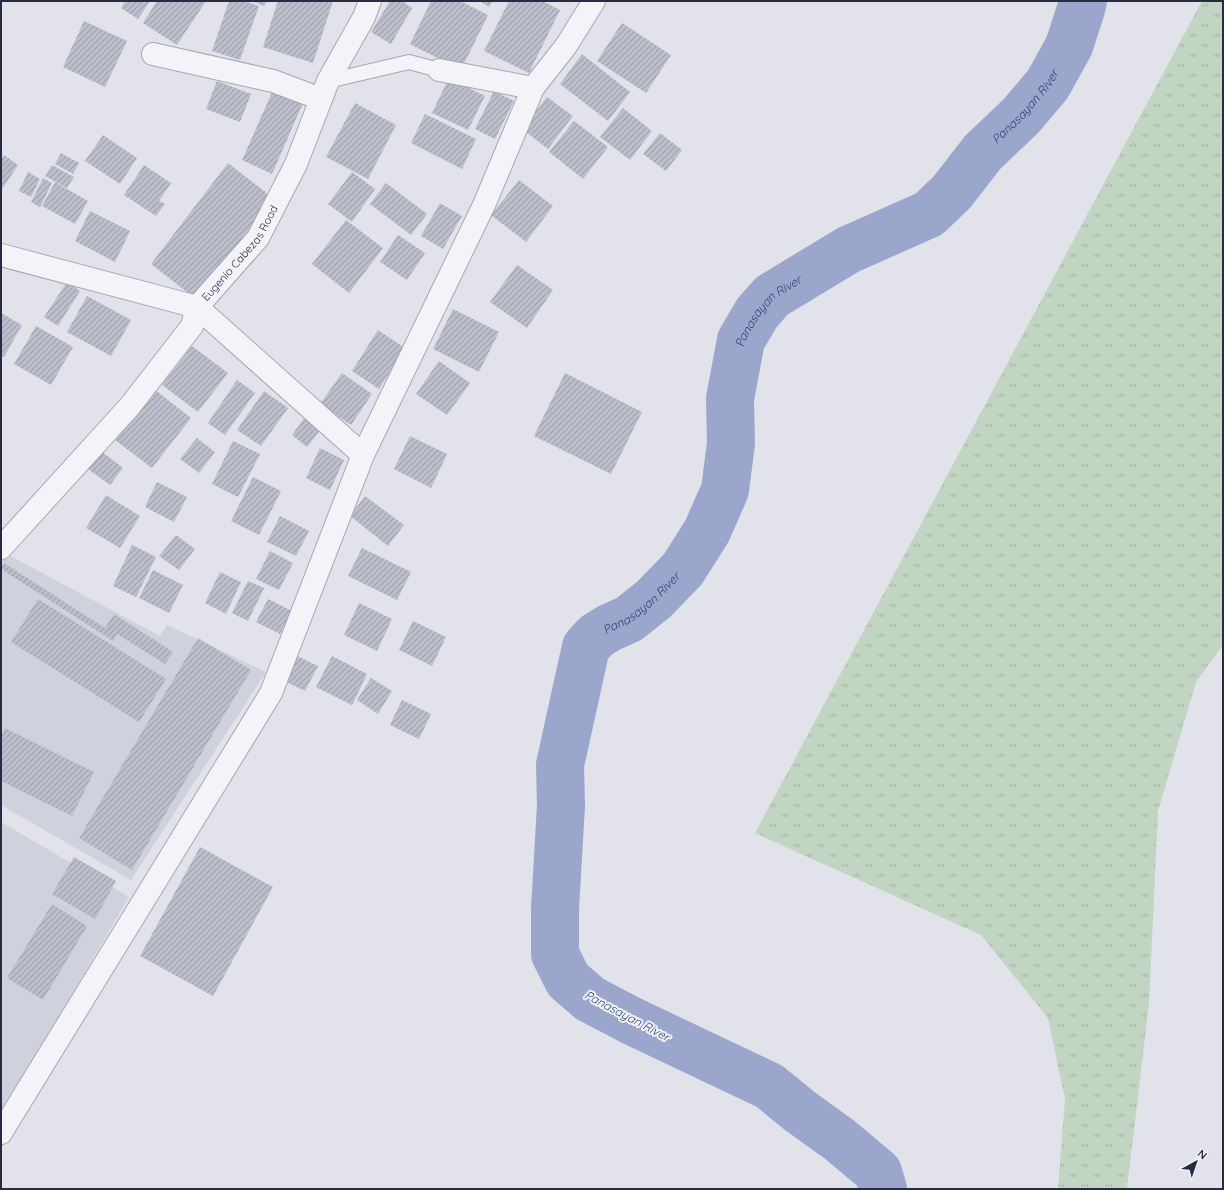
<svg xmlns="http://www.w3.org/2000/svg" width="1224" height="1190" font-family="Quicksand,sans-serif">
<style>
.built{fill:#cfd1dc}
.grass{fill:url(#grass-tufts)}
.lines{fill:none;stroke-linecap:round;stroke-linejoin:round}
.river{stroke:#9ba6cc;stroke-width:48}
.building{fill:url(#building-hatch)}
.service-casing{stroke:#a6a7b5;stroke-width:16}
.minor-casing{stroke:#a6a7b5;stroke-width:24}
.tertiary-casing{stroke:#a6a7b5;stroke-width:24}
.service{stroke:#f4f4f8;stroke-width:14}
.minor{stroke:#f4f4f8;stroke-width:22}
.tertiary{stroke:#f4f4f8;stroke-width:22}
.labels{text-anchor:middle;stroke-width:4;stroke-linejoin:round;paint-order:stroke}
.street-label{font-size:11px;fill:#292b43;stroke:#f1f2f7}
.water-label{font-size:12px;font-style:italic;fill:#313f78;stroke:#f1f2f7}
</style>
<defs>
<pattern id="grass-tufts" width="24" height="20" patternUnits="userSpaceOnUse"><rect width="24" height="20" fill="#c2d4c2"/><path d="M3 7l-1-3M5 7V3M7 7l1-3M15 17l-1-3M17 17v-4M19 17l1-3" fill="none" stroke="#a7b6a8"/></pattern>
<pattern id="building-hatch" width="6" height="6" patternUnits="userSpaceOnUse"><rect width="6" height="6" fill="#bbbdca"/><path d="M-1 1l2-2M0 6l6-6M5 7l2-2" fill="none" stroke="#989aa6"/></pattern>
</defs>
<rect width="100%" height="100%" fill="#e1e2ea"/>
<g class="built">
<path d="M3,552L160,636L167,625L266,672L131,880L1,805V555Z"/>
<path d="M1,822L129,897L1,1115Z"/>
</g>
<path class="grass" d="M1202,1H1223V645L1196,682L1158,811L1149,1003L1127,1189H1058L1065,1099L1048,1018L981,935L755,833Z"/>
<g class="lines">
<path class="river" id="s1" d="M883,1189L878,1172L840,1140L801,1112L769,1086L632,1021L590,999L568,980L555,954V909L561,805L560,765L586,647L596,636L609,628L629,619L654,599L683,569L707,531L725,490L731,443L730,399L741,340L757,313L772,296L848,250L929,214L952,192L983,152L1021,116L1048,84L1069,46L1081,9L1083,1"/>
</g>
<g class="building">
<path d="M125,1H150L138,19L121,8Z"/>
<path d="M157,1H206L177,45L143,23Z"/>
<path d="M229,1H243L259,6L240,60L212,51Z"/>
<path d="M252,1H267L264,6Z"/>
<path d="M278,1H333L313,63L263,47Z"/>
<path d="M390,1H402L412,8L391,44L371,32Z"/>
<path d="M431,1H460L488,15L461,70L410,44Z"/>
<path d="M480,1H493L489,7Z"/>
<path d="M509,1H543L560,10L529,73L484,51Z"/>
<path d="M84,21L127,41L105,87L63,67Z"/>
<path d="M622,23L671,55L646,93L597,61Z"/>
<path d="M582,54L630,92L608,121L560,84Z"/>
<path d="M449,78L485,96L468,130L432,113Z"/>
<path d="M217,81L251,94L240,122L206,109Z"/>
<path d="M273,90L303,103L272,174L242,160Z"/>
<path d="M494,91L514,101L495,139L475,129Z"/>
<path d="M547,97L573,116L548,149L522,129Z"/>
<path d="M355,103L396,125L368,179L326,157Z"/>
<path d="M623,108L652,131L630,160L600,137Z"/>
<path d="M425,114L476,139L462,169L411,143Z"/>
<path d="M574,121L608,147L583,179L549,152Z"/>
<path d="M660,133L682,150L666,171L643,154Z"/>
<path d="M103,135L137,158L120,184L85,161Z"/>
<path d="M61,153L79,163L73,174L55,164Z"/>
<path d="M4,155L18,165L1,191V160Z"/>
<path d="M228,163L273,198L196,299L151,264Z"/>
<path d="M52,165L74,177L67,188L45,176Z"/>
<path d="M144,165L171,183L159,201L165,204L156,216L124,195Z"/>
<path d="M28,172L40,179L31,197L19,191Z"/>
<path d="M352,172L375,189L352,222L328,204Z"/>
<path d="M43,178L52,183L40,207L31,202Z"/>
<path d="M519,180L553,206L526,242L491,215Z"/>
<path d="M55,182L88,201L75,224L42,206Z"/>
<path d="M386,183L427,214L411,235L370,204Z"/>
<path d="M440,203L462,216L443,249L421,236Z"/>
<path d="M90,211L130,231L115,262L75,241Z"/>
<path d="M346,220L383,248L349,293L312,264Z"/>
<path d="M398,235L425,253L407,280L380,262Z"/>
<path d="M517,265L553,290L527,328L490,302Z"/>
<path d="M67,282L80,291L58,326L44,317Z"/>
<path d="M87,296L131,320L111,356L67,332Z"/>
<path d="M453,309L499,332L479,372L433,349Z"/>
<path d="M1,313L22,325L4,357L1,356Z"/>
<path d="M36,326L73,347L51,385L14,364Z"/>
<path d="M378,330L405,348L379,389L352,371Z"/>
<path d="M192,346L228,373L198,412L162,385Z"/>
<path d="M439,361L470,383L447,415L416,394Z"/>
<path d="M342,373L372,394L351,425L320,404Z"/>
<path d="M565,373L642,412L611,474L534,436Z"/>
<path d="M237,380L255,393L225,435L208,423Z"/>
<path d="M154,389L191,418L152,468L115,440Z"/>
<path d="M264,391L288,408L261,446L237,430Z"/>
<path d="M305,417L321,429L307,447L292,435Z"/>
<path d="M410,436L447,454L431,488L394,469Z"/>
<path d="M197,438L215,452L199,473L180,459Z"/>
<path d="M233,441L260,454L238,497L212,484Z"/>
<path d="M320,448L344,460L330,490L306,478Z"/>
<path d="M101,451L123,468L110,485L88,469Z"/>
<path d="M253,477L281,491L259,535L231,521Z"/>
<path d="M157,482L187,497L174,522L145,507Z"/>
<path d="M106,495L140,516L120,548L86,528Z"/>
<path d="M365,496L404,525L388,546L350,516Z"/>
<path d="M280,516L309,531L296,556L267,542Z"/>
<path d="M176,535L195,549L179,570L159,556Z"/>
<path d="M132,545L156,557L136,597L113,586Z"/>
<path d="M362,548L411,572L397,600L348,576Z"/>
<path d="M270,551L293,563L279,590L256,579Z"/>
<path d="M4,563L105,628L114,614L173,652L165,664L117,634L113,641L1,569V567Z"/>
<path d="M153,570L183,585L169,613L139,598Z"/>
<path d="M220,572L241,582L226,614L205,603Z"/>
<path d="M248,581L264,588L248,621L232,613Z"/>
<path d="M38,599L166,679L139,722L11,642Z"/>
<path d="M268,599L292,611L280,634L256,622Z"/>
<path d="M359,603L392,619L377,651L344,635Z"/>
<path d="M413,621L446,637L432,666L399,650Z"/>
<path d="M198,638L251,670L132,870L79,838Z"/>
<path d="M295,655L318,666L305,691L282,680Z"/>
<path d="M332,656L367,674L352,705L316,687Z"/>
<path d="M371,678L392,691L378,714L357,700Z"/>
<path d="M402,700L431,714L419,739L390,725Z"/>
<path d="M5,728L94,772L72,816L1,781V736Z"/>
<path d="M200,847L273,887L213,996L140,956Z"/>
<path d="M74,857L116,881L95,919L52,894Z"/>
<path d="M52,904L87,926L43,1000L7,978Z"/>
</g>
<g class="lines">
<g class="service-casing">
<path id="service" d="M328,81L409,62L439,70"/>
</g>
<g class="minor-casing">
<g id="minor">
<path d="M153,54L273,81L321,99"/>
<path d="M439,70L533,88"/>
<path d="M1,255L197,307L363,455"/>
<path d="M1,1133L271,693L363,455L484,205L533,88L566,46L594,1"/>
</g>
</g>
<g class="tertiary-casing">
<g id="tertiary">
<path id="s2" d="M1,548L130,406L192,326L197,307L258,238L296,164L328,81L364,17L370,1"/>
</g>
</g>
<use href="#service" class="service"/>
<use href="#minor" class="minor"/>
<use href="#tertiary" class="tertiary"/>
</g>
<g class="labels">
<g class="street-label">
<text dy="4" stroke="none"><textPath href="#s2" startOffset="382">Eugenio Cabezas Road</textPath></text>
</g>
<g class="water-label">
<text dy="4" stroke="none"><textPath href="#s1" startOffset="1467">Panasayan River</textPath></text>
<text dy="4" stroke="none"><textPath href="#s1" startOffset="1131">Panasayan River</textPath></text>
<text dy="4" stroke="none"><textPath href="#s1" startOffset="795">Panasayan River</textPath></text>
<text transform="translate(627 1016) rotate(28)" y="4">Panasayan River</text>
</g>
</g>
<rect width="1224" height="1190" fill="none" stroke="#292b43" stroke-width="4"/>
<g transform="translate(1196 1162) rotate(40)" stroke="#f1f2f7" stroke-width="3" paint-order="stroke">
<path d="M0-3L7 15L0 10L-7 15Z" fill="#292b43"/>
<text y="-6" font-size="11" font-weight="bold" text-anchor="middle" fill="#292b43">N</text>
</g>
</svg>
